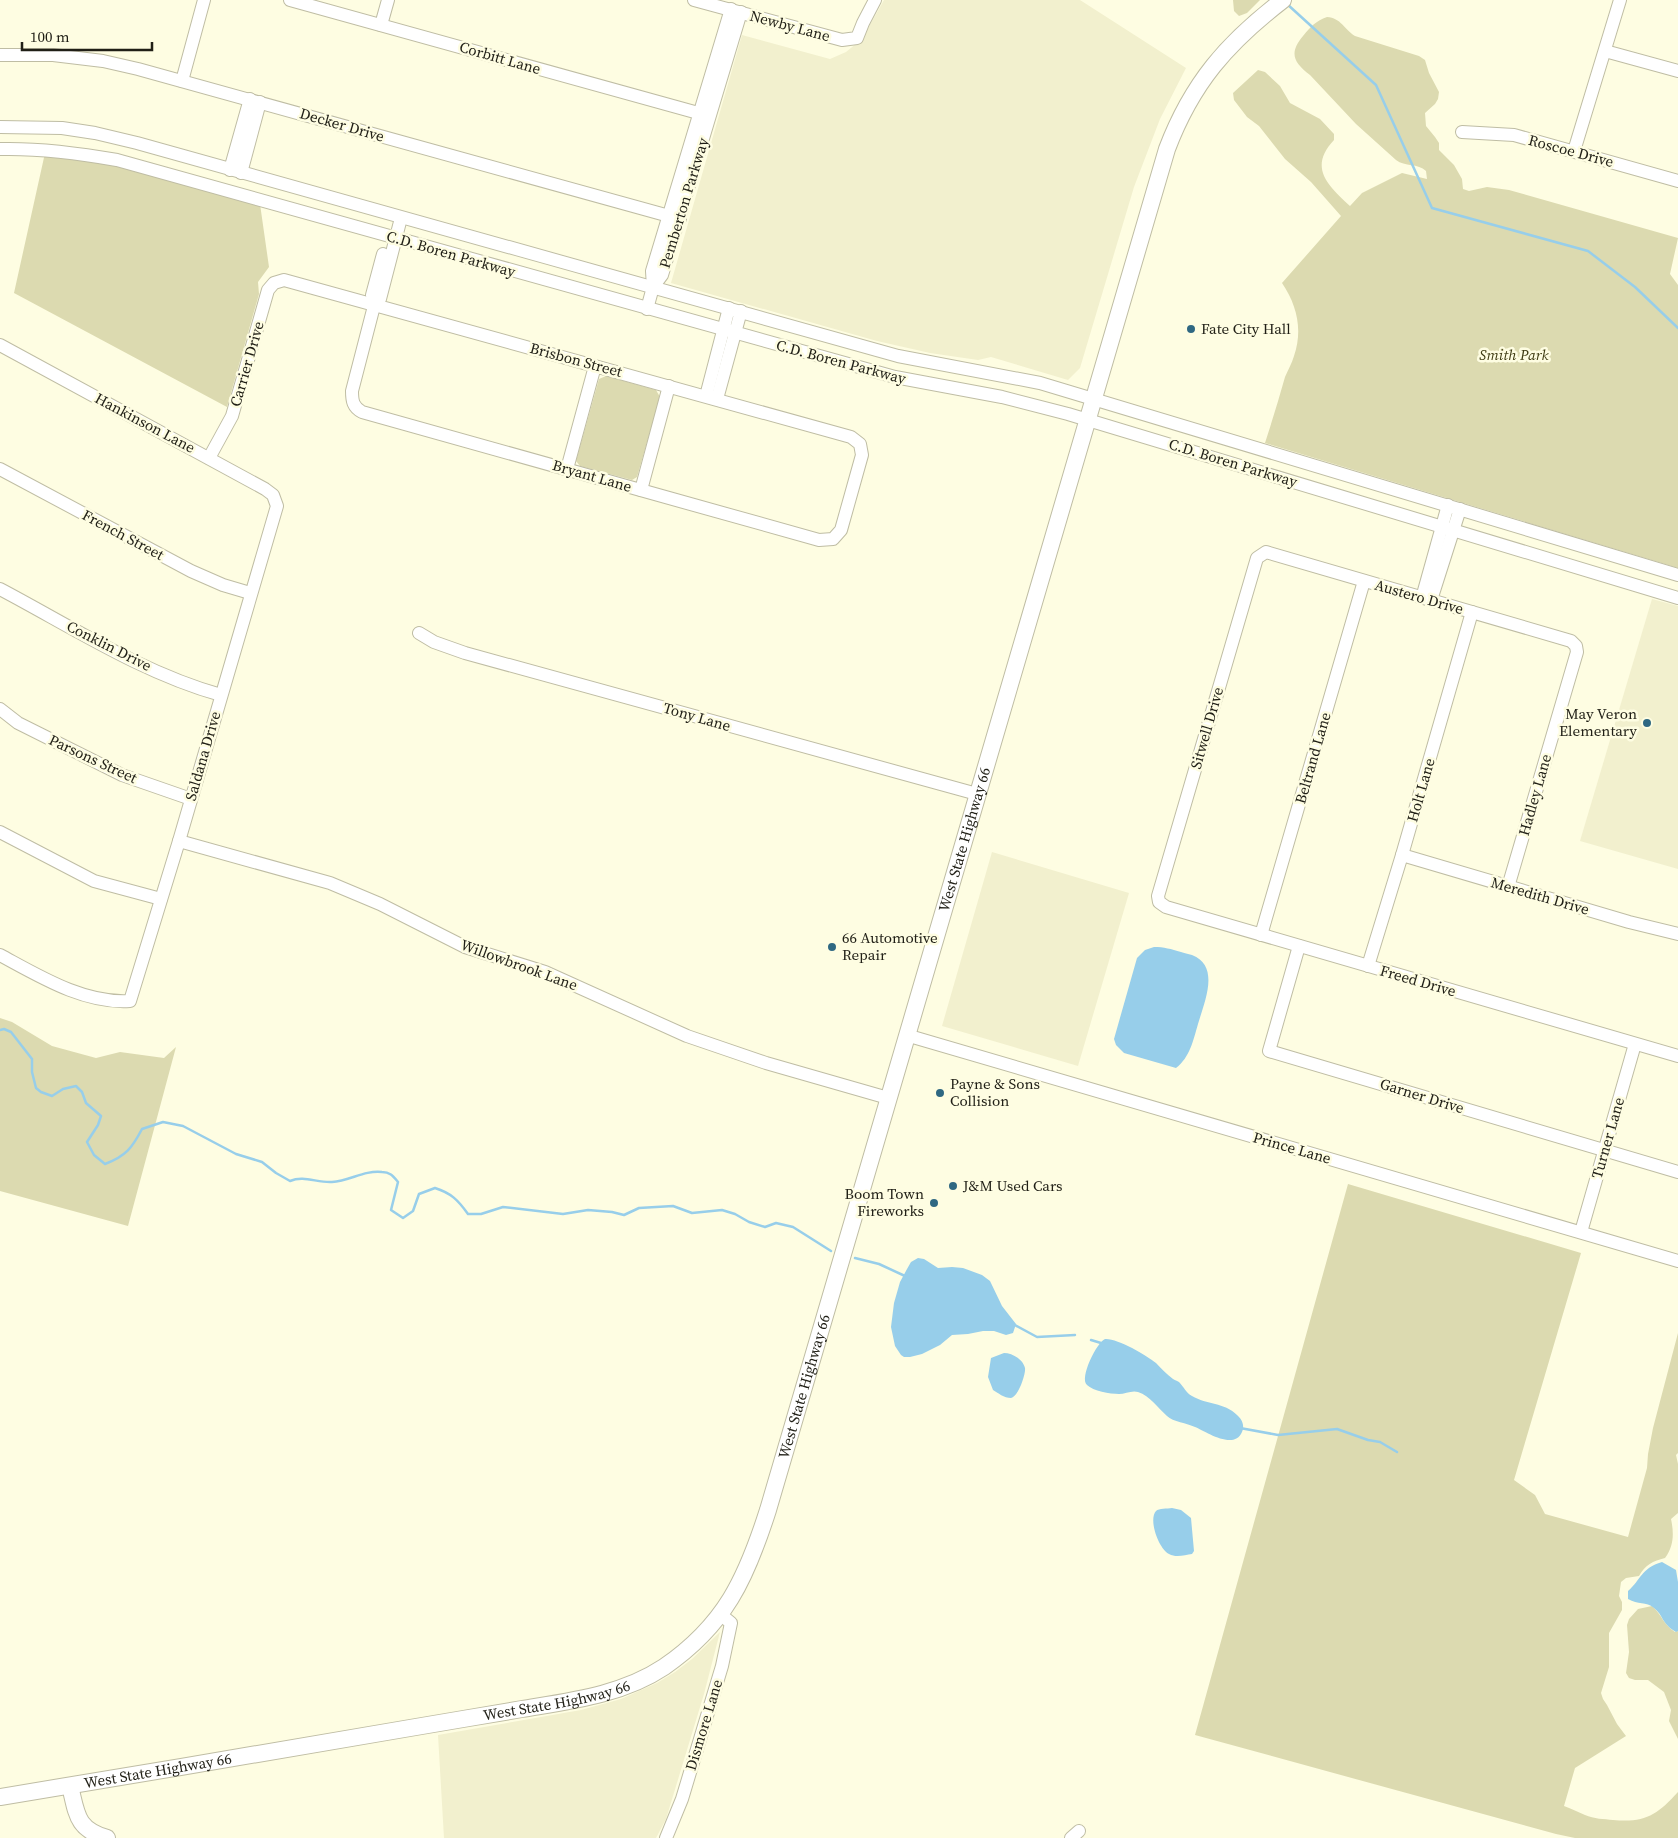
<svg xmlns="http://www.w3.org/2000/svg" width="1678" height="1838" font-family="'Source Serif 4',serif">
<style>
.built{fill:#f2f0ce}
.green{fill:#dcdab0}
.water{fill:#97ceea}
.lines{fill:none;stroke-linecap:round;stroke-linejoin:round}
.stream{stroke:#97ceea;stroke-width:2.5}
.minor-casing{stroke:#bfbda4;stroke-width:14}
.major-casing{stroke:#bfbda4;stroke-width:18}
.minor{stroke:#fff;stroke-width:12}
.major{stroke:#fff;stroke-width:16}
.poi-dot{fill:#2f6882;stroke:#fefde2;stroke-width:2}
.labels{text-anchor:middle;stroke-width:5;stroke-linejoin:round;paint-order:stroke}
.street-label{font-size:15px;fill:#201f16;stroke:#fefde2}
.poi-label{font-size:15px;fill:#201f16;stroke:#fefde2;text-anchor:start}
.park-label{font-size:15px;font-style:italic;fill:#3e3b12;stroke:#fefde2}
</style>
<rect width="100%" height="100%" fill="#fefde2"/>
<g class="built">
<path d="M884,0H1080L1186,68L1160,119L1134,187L1080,368L1068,380L991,357L978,360L930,353L877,341L671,283L742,35L830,59L846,52L862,39Z"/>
<path d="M1652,599L1678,606V869L1580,841Z"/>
<path d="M992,852L1129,893L1078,1066L942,1026Z"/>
<path d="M720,1632L704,1694L666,1819L656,1838H444L438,1735L581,1710L621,1699L657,1683L675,1672L692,1659Z"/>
</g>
<g class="green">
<path d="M1233,0H1260L1247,13L1239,16L1234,11Z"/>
<path d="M1327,17C1341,18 1344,29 1355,36L1419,56L1425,60L1429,73L1439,92L1438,99L1435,104L1425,113L1426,126L1435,137L1439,143V150L1454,165L1462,179L1463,189L1469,191L1487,187L1509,190L1678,238L1670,274L1678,285V568L1265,443C1272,421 1279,399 1285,377C1288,370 1292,363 1294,356C1303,330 1297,305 1282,283L1341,216L1311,182L1285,159L1259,126L1247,117L1234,100L1233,93L1258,70L1265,72L1280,86L1290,103L1320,119L1334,134V140C1308,168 1328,185 1350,206L1362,193L1402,173L1427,179L1426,171C1418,163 1405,167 1396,160L1356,124L1310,75C1293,62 1289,53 1303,36C1311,26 1316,21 1327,17Z"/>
<path d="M45,153L88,158L260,204L269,267L258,282L259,294L227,407L14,293Z"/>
<path d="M606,376L656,390L660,397L637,477L632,480L580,466L576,461L599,379Z"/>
<path d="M0,1018L12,1022L52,1046L96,1058L120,1052L164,1058L176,1047L128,1226L0,1191Z"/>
<path d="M1348,1184L1581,1253L1514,1480L1535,1495L1545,1514L1628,1537L1647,1468L1648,1454L1653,1428L1678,1333V1453L1676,1455L1678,1464V1513L1671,1519C1674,1533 1674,1546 1665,1558C1653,1561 1645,1565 1639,1576L1626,1578L1621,1582L1619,1596L1622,1602V1610L1609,1633V1667L1601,1693L1603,1699L1607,1705L1617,1724L1626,1736L1575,1768L1564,1806C1572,1809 1578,1812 1585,1815C1594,1819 1604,1819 1613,1820C1645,1823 1657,1815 1678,1792V1838H1575L1556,1834L1195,1735Z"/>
<path d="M1652,1606C1662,1615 1663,1624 1675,1632L1678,1631V1739L1669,1721L1671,1710L1664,1692L1648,1680H1635L1629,1678L1626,1673L1629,1652L1627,1625L1629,1619L1638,1609Z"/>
</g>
<g class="water">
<path d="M1154,947C1164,947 1171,949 1181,952C1184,953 1188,954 1192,955C1221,966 1204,1003 1198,1024C1193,1041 1190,1057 1176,1068L1124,1053L1116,1045L1114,1039L1137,958L1145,950Z"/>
<path d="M918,1258L924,1259L938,1268L952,1267L963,1268L982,1275L990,1281L1002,1306L1016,1324L1013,1333L1006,1335L994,1331H983L968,1334L952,1335L940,1345L922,1354L910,1357H904L901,1355L895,1346L891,1327L894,1303L900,1282L907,1269L911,1262Z"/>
<path d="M1105,1339C1117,1338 1146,1355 1156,1363C1161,1368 1166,1374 1173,1379C1176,1381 1176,1380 1179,1382C1184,1387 1186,1393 1192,1396C1207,1405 1224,1402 1237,1415C1242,1419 1245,1426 1242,1432C1234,1451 1205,1431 1195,1427C1187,1423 1173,1422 1167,1416C1158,1408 1150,1396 1138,1392C1132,1390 1125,1394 1119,1394C1110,1394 1093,1391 1087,1385C1079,1378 1097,1342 1105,1339Z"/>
<path d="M1004,1353C1012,1353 1023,1359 1025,1368C1026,1374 1018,1397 1011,1398C1004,1398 998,1393 993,1390L988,1377L991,1358Z"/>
<path d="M1172,1508L1181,1510L1191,1518L1194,1551L1192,1554C1185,1555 1176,1558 1169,1554C1159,1549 1148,1520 1156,1511C1159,1508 1167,1509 1172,1508Z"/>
<path d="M1662,1562L1676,1570L1678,1582V1631L1676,1632C1661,1623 1664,1616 1654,1608C1646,1601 1638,1605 1628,1599V1591C1641,1580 1641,1568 1662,1562Z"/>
</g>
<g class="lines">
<g class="stream">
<path d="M1287,4L1376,85L1432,208L1588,251L1635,287L1678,328"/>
<path d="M0,1030L4,1029L11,1032L32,1059V1072L36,1088L41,1092L52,1096L63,1089L76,1086L82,1092L86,1103L101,1116L98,1125L87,1142L94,1155L105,1164C126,1156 132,1148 142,1129L163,1122L183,1126L236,1154L262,1162L276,1173L290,1181C304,1175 317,1183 332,1182C350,1181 364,1170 382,1172C390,1172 393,1176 398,1182L391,1210L403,1218L413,1211L419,1194L435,1188C451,1193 458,1200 468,1214H481L503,1207L563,1214L588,1210L612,1212L624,1215L639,1208L673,1206L692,1213L722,1210L735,1214L749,1222L765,1227L776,1223L793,1227L831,1251"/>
<path d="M855,1258L879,1264L905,1276"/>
<path d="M1013,1324L1037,1337L1075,1335"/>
<path d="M1091,1340L1101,1343"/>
<path d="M1240,1428L1278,1435L1337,1429L1368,1440L1380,1442L1397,1452"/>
</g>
<g class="minor-casing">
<g id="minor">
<path d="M290,0L709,116"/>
<path d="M694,0L842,40L857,38L863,23L875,0"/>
<path d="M381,25L388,0"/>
<path d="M1605,51L1678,71"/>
<path d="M0,55H53L103,61L138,69L680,219"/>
<path d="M182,81L204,0"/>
<path d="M0,127L62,128L95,133L137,143L898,356L1040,383L1678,575"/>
<path d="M1462,132L1514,135L1678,181"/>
<path d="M0,149C40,148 78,153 117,160L895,377L1002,397L1068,414L1678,598"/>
<path d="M1574,151L1620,0"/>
<path d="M230,170L250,99"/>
<path d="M241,173L260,102"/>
<path d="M653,287L662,275L741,12"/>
<path d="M374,306L372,295L383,254"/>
<path d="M647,309L653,287L652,271L731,9"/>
<path d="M0,345L265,489L273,495L277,506L179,841L130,1001C84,1004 39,976 0,955"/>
<path d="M706,396L729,308"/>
<path d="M717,399L741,311"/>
<path d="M209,458L232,416L268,290L274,283L284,280L851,437L860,444L862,455L841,530L833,539L819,540L362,412C353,407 352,401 352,391L374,306L380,299L401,218"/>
<path d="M0,469L191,571L223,585L250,593"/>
<path d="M567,469L595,366"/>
<path d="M641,490L669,386"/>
<path d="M0,589C72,627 142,673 221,695"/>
<path d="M1422,598L1448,505"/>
<path d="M1431,600L1460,509"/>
<path d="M419,633L434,642L465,653L977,794"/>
<path d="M0,709L18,723L122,775L191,799"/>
<path d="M0,832L94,881L161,899"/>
<path d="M179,841L330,883L380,904L465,947L545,972L687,1036L766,1063L888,1098"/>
<path d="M1402,855L1629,922L1678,934"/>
<path d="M1508,887L1577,652L1576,646L1571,641L1266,552L1257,558L1158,896L1159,902L1166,907L1678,1056"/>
<path d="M1261,935L1364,581"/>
<path d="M1299,946L1269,1051L1678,1172"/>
<path d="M1368,966L1402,855L1472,612"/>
<path d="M906,1035L1678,1261"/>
<path d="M1581,1232L1635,1044"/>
<path d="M666,1838L682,1799L722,1666L731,1623L720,1614"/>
<path d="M1071,1838L1079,1831"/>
</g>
</g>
<g class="major-casing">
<g id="major">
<path d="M70,1786C77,1814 76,1829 107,1838"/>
<path id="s1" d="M0,1797C137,1775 273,1751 410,1728C447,1722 485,1715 522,1709C570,1701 622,1695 664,1667C725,1625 746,1579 768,1510L1167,149C1192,83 1227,43 1283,0"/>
</g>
</g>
<use href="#minor" class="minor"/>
<use href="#major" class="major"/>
</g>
<g class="poi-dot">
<circle cx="1191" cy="329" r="5"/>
<circle cx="1647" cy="723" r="5"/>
<circle cx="832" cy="947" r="5"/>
<circle cx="940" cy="1093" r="5"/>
<circle cx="953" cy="1186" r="5"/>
<circle cx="934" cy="1203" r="5"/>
</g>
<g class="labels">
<g class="street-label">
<text transform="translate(790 26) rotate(15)" y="5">Newby Lane</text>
<text transform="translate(500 58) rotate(16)" y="5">Corbitt Lane</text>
<text transform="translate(342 125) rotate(16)" y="5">Decker Drive</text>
<text transform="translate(1571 151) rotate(15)" y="5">Roscoe Drive</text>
<text transform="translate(684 203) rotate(-73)" y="5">Pemberton Parkway</text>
<text transform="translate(451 254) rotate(16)" y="5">C.D. Boren Parkway</text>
<text transform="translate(576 360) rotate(15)" y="5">Brisbon Street</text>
<text transform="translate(841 362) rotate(15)" y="5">C.D. Boren Parkway</text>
<text transform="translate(247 364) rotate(-74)" y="5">Carrier Drive</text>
<text transform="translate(145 423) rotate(28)" y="5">Hankinson Lane</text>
<text transform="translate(1233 463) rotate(17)" y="5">C.D. Boren Parkway</text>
<text transform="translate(592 476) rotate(16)" y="5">Bryant Lane</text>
<text transform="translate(123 535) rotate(28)" y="5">French Street</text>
<text transform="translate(1419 597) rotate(16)" y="5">Austero Drive</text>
<text transform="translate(109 646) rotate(27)" y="5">Conklin Drive</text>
<text transform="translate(697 717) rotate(16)" y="5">Tony Lane</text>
<text transform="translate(1207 728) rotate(-74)" y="5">Sitwell Drive</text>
<text transform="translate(203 756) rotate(-74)" y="5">Saldana Drive</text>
<text transform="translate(1313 758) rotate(-74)" y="5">Beltrand Lane</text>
<text transform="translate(93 759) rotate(25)" y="5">Parsons Street</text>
<text transform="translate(1421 790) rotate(-74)" y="5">Holt Lane</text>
<text transform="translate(1535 795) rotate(-74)" y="5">Hadley Lane</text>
<text dy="5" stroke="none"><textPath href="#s1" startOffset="1570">West State Highway 66</textPath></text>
<text transform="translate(1540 896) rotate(16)" y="5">Meredith Drive</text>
<text transform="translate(519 965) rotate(20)" y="5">Willowbrook Lane</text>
<text transform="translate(1418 981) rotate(16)" y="5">Freed Drive</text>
<text transform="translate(1422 1096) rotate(17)" y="5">Garner Drive</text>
<text transform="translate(1608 1138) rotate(-74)" y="5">Turner Lane</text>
<text transform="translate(1292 1148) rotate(16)" y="5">Prince Lane</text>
<text dy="5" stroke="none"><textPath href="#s1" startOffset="1000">West State Highway 66</textPath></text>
<text dy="5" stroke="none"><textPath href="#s1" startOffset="565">West State Highway 66</textPath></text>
<text transform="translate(704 1725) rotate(-73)" y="5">Dismore Lane</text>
<text dy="5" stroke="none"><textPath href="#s1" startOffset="160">West State Highway 66</textPath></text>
</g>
<g class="poi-label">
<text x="1201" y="334">Fate City Hall</text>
<text x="1637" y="719" text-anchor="end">May Veron<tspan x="1637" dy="17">Elementary</tspan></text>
<text x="842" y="943">66 Automotive<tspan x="842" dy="17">Repair</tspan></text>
<text x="950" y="1089">Payne &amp; Sons<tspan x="950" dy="17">Collision</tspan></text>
<text x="963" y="1191">J&amp;M Used Cars</text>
<text x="924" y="1199" text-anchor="end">Boom Town<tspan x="924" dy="17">Fireworks</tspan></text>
</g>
<g class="park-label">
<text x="1514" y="360">Smith Park</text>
</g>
</g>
<path d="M22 42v8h130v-8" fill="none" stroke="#201f16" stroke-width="2.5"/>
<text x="30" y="42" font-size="15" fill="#201f16" stroke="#fefde2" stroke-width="4" paint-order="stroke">100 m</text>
</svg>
